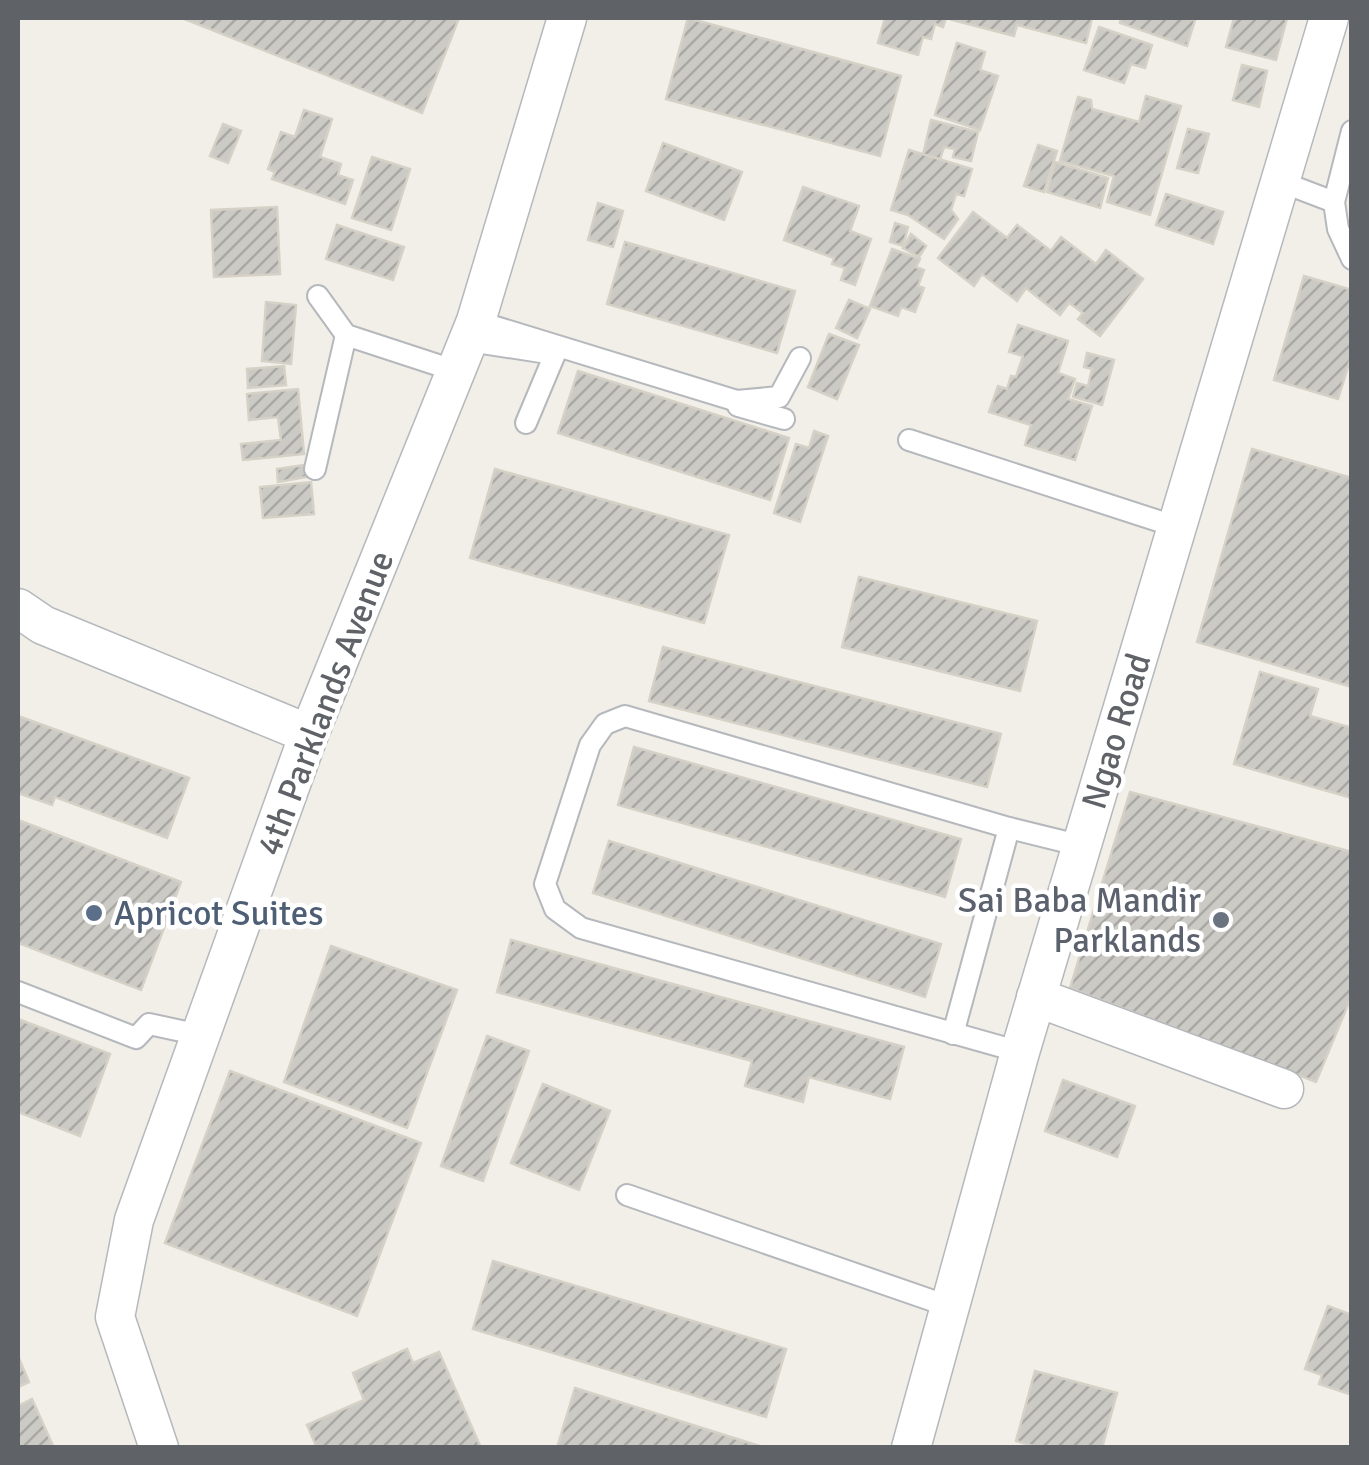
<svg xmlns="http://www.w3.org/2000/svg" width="1369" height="1465" font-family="Signika,sans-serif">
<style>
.building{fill:url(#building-hatch);stroke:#d6d1c6;stroke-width:2.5}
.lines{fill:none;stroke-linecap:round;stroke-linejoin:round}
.service-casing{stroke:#b5b8bc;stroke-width:24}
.minor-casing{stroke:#b5b8bc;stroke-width:41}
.service{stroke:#fff;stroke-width:20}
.minor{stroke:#fff;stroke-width:38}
.service-dot{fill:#5c6f8a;stroke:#fff;stroke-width:4}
.worship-dot{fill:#6b7280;stroke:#fff;stroke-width:4}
.labels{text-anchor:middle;stroke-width:9;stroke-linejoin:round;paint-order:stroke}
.street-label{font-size:35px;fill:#5f6368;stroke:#fff}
.worship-label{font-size:35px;fill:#5b616d;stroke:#fff;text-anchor:end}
.service-label{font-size:35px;fill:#4e5e75;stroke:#fff;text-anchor:start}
</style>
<defs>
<pattern id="building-hatch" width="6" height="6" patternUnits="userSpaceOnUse" patternTransform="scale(2.5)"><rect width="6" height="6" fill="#cccac5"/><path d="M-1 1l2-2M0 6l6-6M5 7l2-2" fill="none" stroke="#a9a8a4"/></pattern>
</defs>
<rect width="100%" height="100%" fill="#f1efe8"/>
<g class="building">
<path d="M182,18H459L422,113Z"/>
<path d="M688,18L901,76L880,156L666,99Z"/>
<path d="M885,18H946L943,27L935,24L931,39L923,37L918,55L878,43Z"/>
<path d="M953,18H1092L1086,43L1017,25L1014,36L952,20Z"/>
<path d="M1121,18H1187L1195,20L1187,46L1120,23Z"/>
<path d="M1234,18H1287L1276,60L1226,47Z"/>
<path d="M1099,27L1152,45L1145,68L1131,64L1124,83L1084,70Z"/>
<path d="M957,43L985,52L980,70L998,76L980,130L935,115Z"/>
<path d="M1242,65L1267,71L1259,107L1233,100Z"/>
<path d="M1146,96L1181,106L1150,215L1107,202L1114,176L1060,161L1078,97L1091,100L1092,109L1139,122Z"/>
<path d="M304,110L332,119L320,157L341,164L338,175L353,180L345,204L272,179L275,172L268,169L281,132L295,137Z"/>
<path d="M931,120L978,132L971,161L953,157L955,149L944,147L940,159L923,155Z"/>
<path d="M223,124L241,131L228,163L210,156Z"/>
<path d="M1188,129L1209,134L1198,173L1177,168Z"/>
<path d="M663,143L742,172L724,220L646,191Z"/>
<path d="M1038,145L1057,151L1044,192L1024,186Z"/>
<path d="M909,150L972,169L964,196L956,194L951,210L958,219L944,239L908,215L891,210Z"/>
<path d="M372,157L410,169L391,230L352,218Z"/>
<path d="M1055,162L1108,178L1100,208L1047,192Z"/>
<path d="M803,187L859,206L850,231L871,239L855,285L841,280L845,268L832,264L834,258L784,240Z"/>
<path d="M1166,194L1223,212L1213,244L1156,225Z"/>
<path d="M598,203L623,211L613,247L588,240Z"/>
<path d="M277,207L280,274L214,277L211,210Z"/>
<path d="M973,212L1007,238L1017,225L1051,251L1061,237L1096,264L1106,250L1143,279L1100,336L1078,319L1083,313L1069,303L1060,315L1026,288L1017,301L982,274L974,286L938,258Z"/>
<path d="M895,223L908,227L903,246L890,242Z"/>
<path d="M337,225L404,247L393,280L326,259Z"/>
<path d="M911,234L926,246L919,257L903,248Z"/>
<path d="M625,242L795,291L777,353L607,304Z"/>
<path d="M892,249L920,259L916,267L924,270L918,286L924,288L915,312L901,307L898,316L870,306Z"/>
<path d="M1304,276L1352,290V354L1338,399L1274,380Z"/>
<path d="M849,300L870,309L857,338L836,328Z"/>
<path d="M266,302L296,305L291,364L262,361Z"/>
<path d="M1018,325L1068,341L1058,373L1075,379L1068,399L1092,406L1075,460L1025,445L1031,425L989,412L998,386L1007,389L1011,376L1016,377L1023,356L1009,352Z"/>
<path d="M829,334L859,345L837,399L808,387Z"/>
<path d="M1087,353L1114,360L1102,405L1073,397L1077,383L1088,386L1092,369L1084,367Z"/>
<path d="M284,366L286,385L248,388L247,369Z"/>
<path d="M578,371L789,438L770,500L558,433Z"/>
<path d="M298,389L304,454L243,460L241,444L281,440L278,417L249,420L247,394Z"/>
<path d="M814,431L828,436L800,522L774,513L796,444L809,448Z"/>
<path d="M1252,449L1352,478V687L1197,642Z"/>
<path d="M311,464L312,476L278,482L277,469Z"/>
<path d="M495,469L729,535L704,623L470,558Z"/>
<path d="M311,482L314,514L263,518L260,487Z"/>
<path d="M859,577L1037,621L1020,691L842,647Z"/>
<path d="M663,647L1001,734L987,787L649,701Z"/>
<path d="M1260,672L1318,689L1310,716L1352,728V798L1234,764Z"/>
<path d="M18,716L189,778L167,838L55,797L52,805L18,793Z"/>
<path d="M634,747L961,839L945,897L618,805Z"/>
<path d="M1130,792L1352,852V995L1316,1082L1070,988Z"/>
<path d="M18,820L181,882L141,990L18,943Z"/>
<path d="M609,841L941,944L925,997L593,893Z"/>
<path d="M511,940L904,1047L890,1099L809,1077L803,1102L745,1086L752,1061L497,992Z"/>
<path d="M331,946L457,990L407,1128L284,1082Z"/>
<path d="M18,1019L110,1054L80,1136L18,1112Z"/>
<path d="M487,1036L529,1051L483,1181L441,1166Z"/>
<path d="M230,1071L421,1143L357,1316L165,1243Z"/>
<path d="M1063,1080L1135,1106L1117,1157L1045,1131Z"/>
<path d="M543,1084L610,1111L579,1190L511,1163Z"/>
<path d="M493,1261L786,1349L766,1417L473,1329Z"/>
<path d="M1328,1306L1352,1315V1395L1319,1384L1322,1375L1305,1369Z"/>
<path d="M407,1349L413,1363L439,1352L481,1448H317L307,1425L364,1400L353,1373Z"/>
<path d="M18,1356L29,1382L18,1387Z"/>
<path d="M1035,1371L1117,1393L1102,1448H1039L1016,1441Z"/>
<path d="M575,1388L766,1448H557Z"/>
<path d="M32,1399L54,1448H18V1406Z"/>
</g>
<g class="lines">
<g class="service-casing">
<g id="service">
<path d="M1279,181L1334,202L1352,131"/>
<path d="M1334,202L1338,229L1352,259"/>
<path d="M318,296L346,335L456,371"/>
<path d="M476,321L737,401L779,397L800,358"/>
<path d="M469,341L541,352"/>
<path d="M738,406L784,419"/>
<path d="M526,423L555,354"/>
<path d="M909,440L1177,527"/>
<path d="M315,469L346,335"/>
<path d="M18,992L136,1038L149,1024L200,1035"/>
<path d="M953,1034L1009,828"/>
<path d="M1020,1052L581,928L555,909L545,884L590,745L605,724L625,716L1009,828L1082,846"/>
<path d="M627,1195L948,1306"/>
</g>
</g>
<g class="minor-casing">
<g id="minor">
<path d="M18,608L43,625L309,734"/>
<path d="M1036,997L1284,1089"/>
<path d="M159,1448L115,1317L134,1220L309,734L476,321L567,18"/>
<path d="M911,1448L1020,1052L1329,18"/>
</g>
</g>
<use href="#service" class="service"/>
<use href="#minor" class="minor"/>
</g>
<circle class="service-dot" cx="94" cy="913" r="10"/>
<circle class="worship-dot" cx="1221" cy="920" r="10"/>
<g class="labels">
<g class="street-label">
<text transform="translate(325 703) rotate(-69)" y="12">4th Parklands Avenue</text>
<text transform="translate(1116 731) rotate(-73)" y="12">Ngao Road</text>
</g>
<g class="worship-label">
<text x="1201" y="912">Sai Baba Mandir<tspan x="1201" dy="40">Parklands</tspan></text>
</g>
<g class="service-label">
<text x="114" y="925">Apricot Suites</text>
</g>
</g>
<rect width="1369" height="1465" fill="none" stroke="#5f6368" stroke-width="40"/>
</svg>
